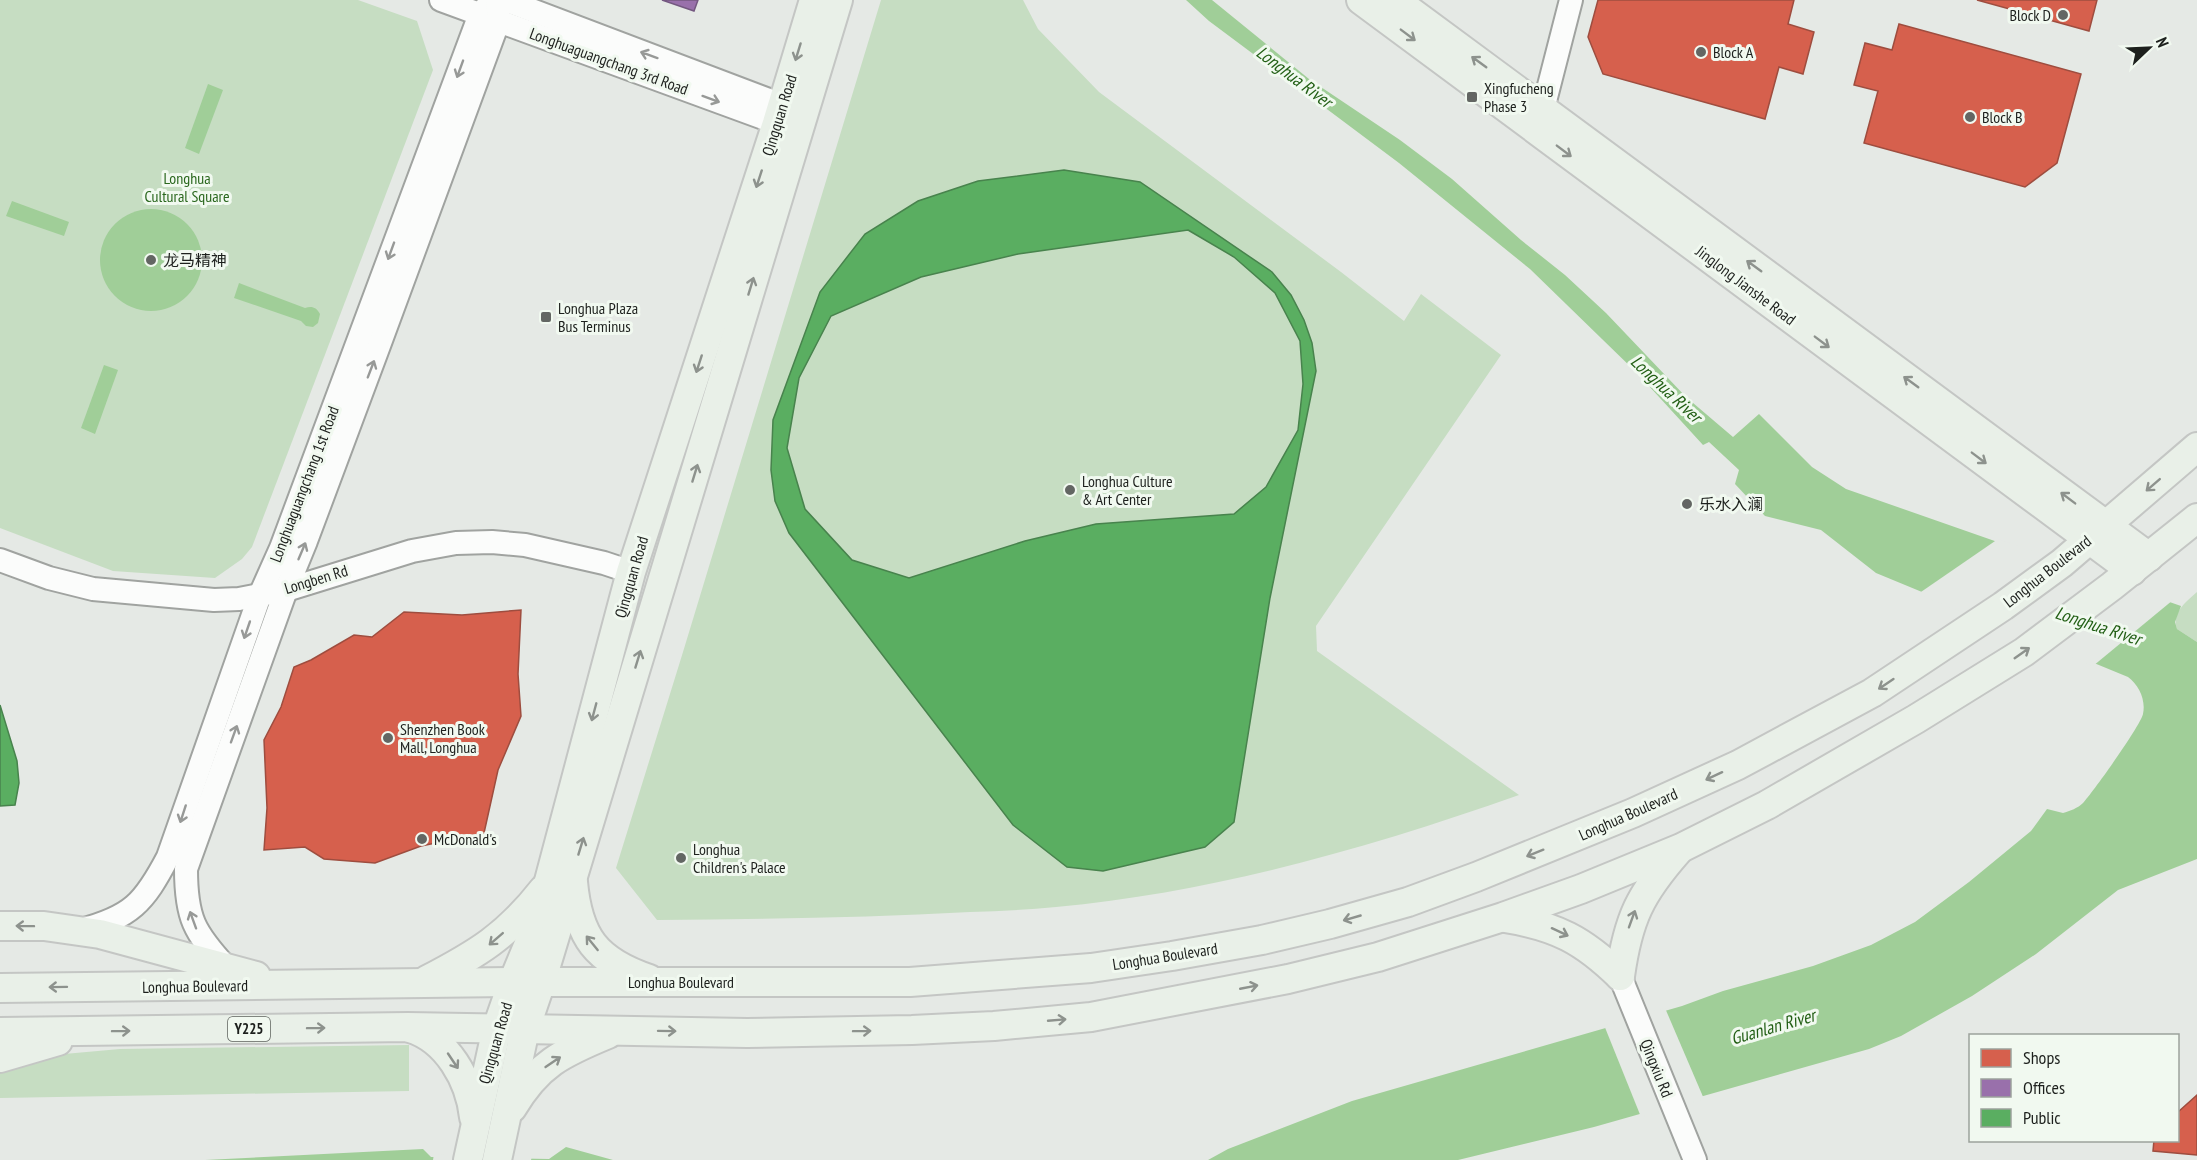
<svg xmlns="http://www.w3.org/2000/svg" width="2197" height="1160" font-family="'PT Sans Narrow','Noto Sans SC',sans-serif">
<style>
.green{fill:#c6ddc2}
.water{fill:#a0ce98}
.pier{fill:#e5e9e5}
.shops{fill:#d6604d;stroke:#9e4d3f;stroke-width:1.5}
.offices{fill:#9970ab;stroke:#745880;stroke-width:1.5}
.public{fill:#5aae61;stroke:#48834d;stroke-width:1.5;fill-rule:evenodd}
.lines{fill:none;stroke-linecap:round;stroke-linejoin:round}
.minor-casing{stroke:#a0a3a0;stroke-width:26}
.major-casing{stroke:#c4c6c4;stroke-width:32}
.minor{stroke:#fbfcfb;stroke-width:22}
.major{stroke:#e9f0e8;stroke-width:28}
.oneway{stroke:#8d928d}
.oneway2{stroke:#979997}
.poi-dot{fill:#636663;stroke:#f1f9f0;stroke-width:2}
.labels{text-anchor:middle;stroke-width:6;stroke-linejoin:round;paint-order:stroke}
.shield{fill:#f1f9f0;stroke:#5d615c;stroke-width:1.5}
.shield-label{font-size:15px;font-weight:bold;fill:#1d201d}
.poi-label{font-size:16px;fill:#1d201d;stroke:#f1f9f0;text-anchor:start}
.street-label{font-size:16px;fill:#1d201d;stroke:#f1f9f0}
.park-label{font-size:16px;fill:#2a671e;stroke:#f1f9f0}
.water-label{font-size:18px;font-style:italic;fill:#225f15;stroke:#f1f9f0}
</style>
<rect width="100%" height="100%" fill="#e5e9e5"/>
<g class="green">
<path d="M0,0H358L417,21L433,70L252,547L242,559L215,578L113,571L0,528Z"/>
<path d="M881,0H1023L1038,29L1099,92L1341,272L1404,321L1421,294L1501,355L1316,626L1317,651L1519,795C1369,848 1215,892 1056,907C1028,910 999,911 970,912C866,918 762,919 657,920L616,868L683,652Z"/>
<path d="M2197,592V642L2177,629C2172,612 2185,603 2197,592Z"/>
<path d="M409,1045V1091L0,1098V1066L53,1055L120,1049Z"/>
</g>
<g class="water">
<path d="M1186,0H1212L1309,79L1400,140L1452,179L1521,240L1565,275L1606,313L1686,397L1733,437L1759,414L1812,467L1846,489L2181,606L2175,622L2177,629L2197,642V859L2118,890L2036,954L1972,996L1901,1036L1869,1049L1594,1127L1458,1160H1208L1228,1149L1352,1101L1682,1006L1723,991L1813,966L1871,945L1915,922L1969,882L2031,831L2047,809L2063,813C2070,811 2078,808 2083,803C2093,792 2141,725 2143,714C2146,700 2139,685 2128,677L1876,573L1821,530L1765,516L1735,484L1739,470L1709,442L1703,445L1638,374L1530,269L1399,163L1209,21Z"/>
<path d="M208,84L223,90L199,154L185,148Z"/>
<path d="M12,201L69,222L64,236L6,216Z"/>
<circle cx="151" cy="260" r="51"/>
<path d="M239,283L305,308C312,306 316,307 320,314L318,323L313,327L306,326L301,321L234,298Z"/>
<path d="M104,365L118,370L95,434L81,428Z"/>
<path d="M566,1147L613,1160H205L423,1149L431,1157L549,1159Z"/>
</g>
<g class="pier">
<path d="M1998,539L2173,600L2093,666L1918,594Z"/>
<path d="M1665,1008L1704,1099L1641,1117L1604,1025Z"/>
<path d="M434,1154L532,1156L531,1160H433Z"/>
</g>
<g class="shops">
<path d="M1598,0H1794L1788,24L1814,32L1803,74L1779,67L1765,119L1603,74L1588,37Z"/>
<path d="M1977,0H2097L2089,31Z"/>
<path d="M1899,24L2081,74L2057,163L2025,187L1864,143L1878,91L1854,85L1865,43L1892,50Z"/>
<path d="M521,610L518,674L521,716L498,770L484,833L421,846L375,863L324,859L305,847L264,850L267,808L264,740L281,707L294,667L311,660L354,635L372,637L404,612L462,615Z"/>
<path d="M2197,1095V1155L2153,1151L2154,1140H2178V1112Z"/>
</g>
<path class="offices" d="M662,0H698L694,11Z"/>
<g class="public">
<path d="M1064,170L1140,182L1272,272L1291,295L1304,320L1312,343L1316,371L1270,598L1234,822L1205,847L1103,871L1067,867L1013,825L789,533L775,501L771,470L773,420L820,292L865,234L918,201L978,181ZM1188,230L1234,257L1275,293L1300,341L1303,384L1298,430L1266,487L1234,514L1096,524L1025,541L909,578L852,560L805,509L787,448L799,378L831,316L921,277L1018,254Z"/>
<path d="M0,705L17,761L19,783L15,805L0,806Z"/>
</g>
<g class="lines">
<g class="minor-casing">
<g id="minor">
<path d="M441,0L777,123"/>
<path d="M505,0L782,105"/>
<path d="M1543,109L1571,0"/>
<path d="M0,560L49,578L93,589L214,600L239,599L286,590L412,551L456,543L492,542L525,545L604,563L631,572"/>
<path d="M81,930C131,917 144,903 168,857L260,595L281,548L480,14L493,0"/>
<path d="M226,967C194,932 186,918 186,869L286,590L306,541L380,343L499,20L497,0"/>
<path d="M1620,976L1695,1160"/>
</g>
</g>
<g class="major-casing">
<g id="major">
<path d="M1361,0L2132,571"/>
<path d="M1395,0L2149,557"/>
<path d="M573,882C578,937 596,961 649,979"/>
<path d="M1505,918C1556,926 1583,940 1620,976"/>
<path d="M0,926H44L100,934L256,976"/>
<path d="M1620,976C1628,919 1640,894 1678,851"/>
<path d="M427,980C477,954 507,936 543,890"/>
<path d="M0,988L513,982H910L1091,968L1172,956L1262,940L1330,924L1408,902L1476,877L1633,813L1738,765L1872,693L2003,606L2062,563L2197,447"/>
<path d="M410,1028C447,1039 470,1080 474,1117"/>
<path d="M0,1032L408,1027L747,1033L912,1030L994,1026L1091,1017L1288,979L1378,957L1503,917L1581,889L1681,848L1767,805L1916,719L2024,652L2112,586L2197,518"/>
<path d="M0,1058L58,1041"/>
<path d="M512,1108C538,1064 562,1053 608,1034"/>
<path d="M468,1160L497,1028L513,982L535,929L549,881L631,572L777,123L814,0"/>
<path d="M497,1160L525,1029L541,982L838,0"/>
</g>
</g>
<use href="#minor" class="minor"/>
<use href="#major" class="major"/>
</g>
<defs><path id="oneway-shaft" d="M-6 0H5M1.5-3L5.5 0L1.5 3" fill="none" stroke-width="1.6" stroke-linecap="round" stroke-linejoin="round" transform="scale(1.5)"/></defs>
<g class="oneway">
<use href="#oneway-shaft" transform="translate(1408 35) rotate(37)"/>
<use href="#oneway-shaft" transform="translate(798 52) rotate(107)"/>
<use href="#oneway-shaft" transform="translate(1479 62) rotate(-144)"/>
<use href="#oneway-shaft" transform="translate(1564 151) rotate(37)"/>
<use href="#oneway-shaft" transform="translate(759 179) rotate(108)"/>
<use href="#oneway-shaft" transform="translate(1754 266) rotate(-144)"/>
<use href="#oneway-shaft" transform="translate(751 286) rotate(-73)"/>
<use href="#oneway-shaft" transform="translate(1822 342) rotate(37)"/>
<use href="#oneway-shaft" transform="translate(699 364) rotate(108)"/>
<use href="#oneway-shaft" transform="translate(1911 382) rotate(-144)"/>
<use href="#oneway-shaft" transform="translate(1979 458) rotate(37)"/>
<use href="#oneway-shaft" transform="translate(695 473) rotate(-73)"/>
<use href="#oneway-shaft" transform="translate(2153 485) rotate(139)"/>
<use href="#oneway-shaft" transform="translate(2068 498) rotate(-143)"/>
<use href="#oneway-shaft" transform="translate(2022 653) rotate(-35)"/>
<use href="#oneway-shaft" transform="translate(638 659) rotate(-73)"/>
<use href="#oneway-shaft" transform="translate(1886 684) rotate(146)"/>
<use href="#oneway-shaft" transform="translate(594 712) rotate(105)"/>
<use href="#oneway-shaft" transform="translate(1714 776) rotate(155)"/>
<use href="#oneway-shaft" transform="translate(581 846) rotate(-73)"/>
<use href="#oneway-shaft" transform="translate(1535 853) rotate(158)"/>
<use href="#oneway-shaft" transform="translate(1352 918) rotate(164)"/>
<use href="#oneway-shaft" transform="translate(1632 919) rotate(-70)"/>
<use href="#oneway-shaft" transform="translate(25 926) rotate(-179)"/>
<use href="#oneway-shaft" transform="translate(1560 932) rotate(25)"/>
<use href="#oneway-shaft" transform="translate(496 939) rotate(139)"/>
<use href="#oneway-shaft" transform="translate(592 943) rotate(-129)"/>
<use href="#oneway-shaft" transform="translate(58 987) rotate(179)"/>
<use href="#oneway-shaft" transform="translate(1249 987) rotate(-11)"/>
<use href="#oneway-shaft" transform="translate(1057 1020) rotate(-5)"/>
<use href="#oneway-shaft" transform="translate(316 1028) rotate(-1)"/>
<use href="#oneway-shaft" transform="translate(121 1031) rotate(-1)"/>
<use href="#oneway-shaft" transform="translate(667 1031) rotate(1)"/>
<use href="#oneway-shaft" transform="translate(862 1031) rotate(-1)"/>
<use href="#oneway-shaft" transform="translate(453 1061) rotate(56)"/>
<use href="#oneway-shaft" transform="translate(553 1062) rotate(-34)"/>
</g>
<g class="oneway2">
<use href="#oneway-shaft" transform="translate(649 55) rotate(-160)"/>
<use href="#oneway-shaft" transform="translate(460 69) rotate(110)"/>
<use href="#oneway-shaft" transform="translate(711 99) rotate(20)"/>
<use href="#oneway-shaft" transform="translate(391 251) rotate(110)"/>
<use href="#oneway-shaft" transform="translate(371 369) rotate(-69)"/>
<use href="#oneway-shaft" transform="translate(302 551) rotate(-67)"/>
<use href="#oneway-shaft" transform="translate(247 630) rotate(109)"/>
<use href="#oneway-shaft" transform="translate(234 734) rotate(-70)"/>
<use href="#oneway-shaft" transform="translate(183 814) rotate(108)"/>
<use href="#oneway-shaft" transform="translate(193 920) rotate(-110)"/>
</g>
<g class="poi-dot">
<circle cx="2063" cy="15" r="6"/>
<circle cx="1701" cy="52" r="6"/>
<rect x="1466" y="91" width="12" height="12" rx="3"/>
<circle cx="1970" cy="117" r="6"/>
<circle cx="151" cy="260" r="6"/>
<rect x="540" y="311" width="12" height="12" rx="3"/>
<circle cx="1070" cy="490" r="6"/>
<circle cx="1687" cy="504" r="6"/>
<circle cx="388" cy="738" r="6"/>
<circle cx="422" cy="839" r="6"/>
<circle cx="681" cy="858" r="6"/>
</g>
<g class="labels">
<rect class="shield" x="228" y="1017" width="42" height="24" rx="4.5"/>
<g class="shield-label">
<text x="249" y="1034">Y225</text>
</g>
<g class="poi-label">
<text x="2051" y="21" text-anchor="end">Block D</text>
<text x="1713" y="58">Block A</text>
<text x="1484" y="94">Xingfucheng<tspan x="1484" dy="18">Phase 3</tspan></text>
<text x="1982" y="123">Block B</text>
<text x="163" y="266">龙马精神</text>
<text x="558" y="314">Longhua Plaza<tspan x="558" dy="18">Bus Terminus</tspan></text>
<text x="1082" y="487">Longhua Culture<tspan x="1082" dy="18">&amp; Art Center</tspan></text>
<text x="1699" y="510">乐水入澜</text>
<text x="400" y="735">Shenzhen Book<tspan x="400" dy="18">Mall, Longhua</tspan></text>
<text x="434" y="845">McDonald's</text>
<text x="693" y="855">Longhua<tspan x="693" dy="18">Children's Palace</tspan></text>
</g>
<g class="street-label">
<text transform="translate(609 61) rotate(20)" y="6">Longhuaguangchang 3rd Road</text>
<text transform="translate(779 115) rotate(-73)" y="6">Qingquan Road</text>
<text transform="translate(1746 285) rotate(37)" y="6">Jinglong Jianshe Road</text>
<text transform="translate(304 484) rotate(-69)" y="6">Longhuaguangchang 1st Road</text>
<text transform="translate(2047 571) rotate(-38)" y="6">Longhua Boulevard</text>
<text transform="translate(631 577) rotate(-74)" y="6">Qingquan Road</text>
<text transform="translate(316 579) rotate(-17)" y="6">Longben Rd</text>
<text transform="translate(1628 814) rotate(-24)" y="6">Longhua Boulevard</text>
<text transform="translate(1165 956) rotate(-9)" y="6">Longhua Boulevard</text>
<text x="681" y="988">Longhua Boulevard</text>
<text transform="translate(195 986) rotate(-1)" y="6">Longhua Boulevard</text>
<text transform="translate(495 1043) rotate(-74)" y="6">Qingquan Road</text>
<text transform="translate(1657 1068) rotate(68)" y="6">Qingxiu Rd</text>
</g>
<g class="park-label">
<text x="187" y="184">Longhua<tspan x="187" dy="18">Cultural Square</tspan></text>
</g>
<g class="water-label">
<text transform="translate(1294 77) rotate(37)" y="6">Longhua River</text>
<text transform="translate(1666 389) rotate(43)" y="6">Longhua River</text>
<text transform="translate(2098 626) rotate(18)" y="6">Longhua River</text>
<text transform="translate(1773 1027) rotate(-16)" y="6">Guanlan River</text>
</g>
</g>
<rect x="1969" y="1034" width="210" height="108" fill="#f1f9f0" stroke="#9ca29c" stroke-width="1.5"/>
<rect x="1981" y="1049" width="30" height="18" fill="#d6604d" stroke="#9ca29c" stroke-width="1.5"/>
<text x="2023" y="1064" font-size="18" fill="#1d201d">Shops</text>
<rect x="1981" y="1079" width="30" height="18" fill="#9970ab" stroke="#9ca29c" stroke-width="1.5"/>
<text x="2023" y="1094" font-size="18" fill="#1d201d">Offices</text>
<rect x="1981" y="1109" width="30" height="18" fill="#5aae61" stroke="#9ca29c" stroke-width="1.5"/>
<text x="2023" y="1124" font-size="18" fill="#1d201d">Public</text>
<g transform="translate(2149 48) rotate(67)" stroke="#f1f9f0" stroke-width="4.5" paint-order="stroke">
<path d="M0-4.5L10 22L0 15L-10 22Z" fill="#1d201d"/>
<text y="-9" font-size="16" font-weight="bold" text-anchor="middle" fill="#1d201d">N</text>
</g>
</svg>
